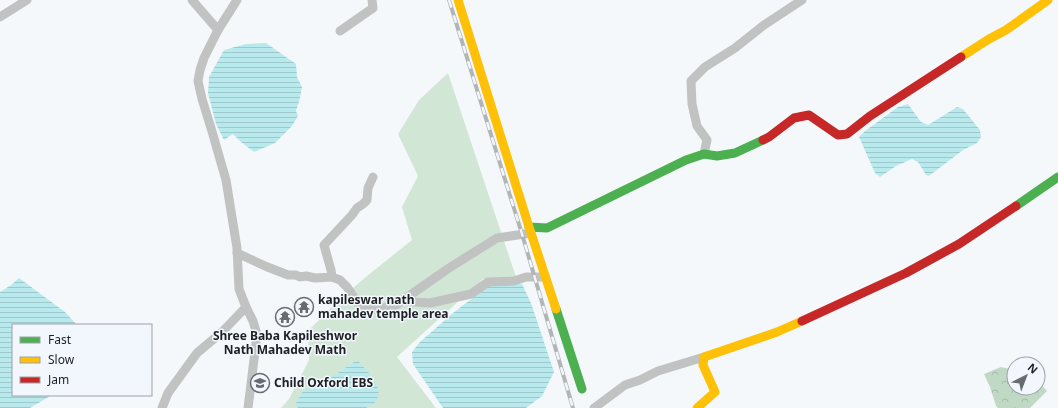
<svg xmlns="http://www.w3.org/2000/svg" width="1058" height="408" font-family="'Noto Sans',sans-serif">
<style>
.grass{fill:#d2e6d6}
.forest{fill:url(#forest-crowns)}
.water{fill:url(#water-rules)}
.lines{fill:none;stroke-linecap:round;stroke-linejoin:round}
.street{stroke:#c1c2c2;stroke-width:9}
.fast{stroke:#4caf50;stroke-width:9}
.slow{stroke:#ffc107;stroke-width:9}
.jam{stroke:#c62828;stroke-width:9}
.rail-casing{stroke:#b3b4b5;stroke-width:4}
.rail{stroke:#f2f7fe;stroke-width:2.5;stroke-dasharray:8;stroke-linecap:butt}
.labels{text-anchor:middle;stroke-width:3;stroke-linejoin:round;paint-order:stroke}
.poi-label{font-size:12px;font-weight:bold;fill:#1e2022;stroke:#f2f7fe;text-anchor:start}
</style>
<defs>
<pattern id="forest-crowns" width="20" height="18" patternUnits="userSpaceOnUse"><rect width="20" height="18" fill="#c0d9c5"/><path d="M2 6a3 3 0 1 1 6 0M12 15a3 3 0 1 1 6 0" fill="none" stroke="#a5baa9"/></pattern>
<pattern id="water-rules" width="6" height="5" patternUnits="userSpaceOnUse"><rect width="6" height="5" fill="#b8eaed"/><path d="M0 2.5h6" fill="none" stroke="#9ec8cb"/></pattern>
</defs>
<rect width="100%" height="100%" fill="#f5f8fb"/>
<path class="grass" d="M448,73L516,277L483,279L397,357L436,408H281L289,399L309,360L308,331L338,301L367,276L412,240L402,207L418,176L398,134L419,100Z"/>
<path class="forest" d="M1017,358L1023,364H1014V388H1038V381L1047,391L1030,408H998L996,406L990,387L984,374L1001,367L1010,369Z"/>
<g class="water">
<path d="M266,43L296,64L297,77L302,87L300,98L296,111L298,116L292,126L275,143L254,152L241,142L233,134L224,140L216,124L208,93L209,77L224,50L246,44Z"/>
<path d="M908,104L921,122L928,125L957,107L963,109L980,130L981,137L977,143L963,150L929,176L926,175L918,162L912,159L896,166L880,177L875,173L859,137L865,131L898,107Z"/>
<path d="M19,278L65,312L77,325H13V395H52L30,408H0V292L11,285Z"/>
<path d="M504,282L522,284L531,303L554,372L542,396L526,408H443L413,364L412,352L419,343L453,313L491,284Z"/>
<path d="M357,360L369,373L379,390L377,401L366,408H298L296,403L303,391L329,379Z"/>
</g>
<g class="lines">
<g class="street">
<path d="M192,0L218,30L237,0"/>
<path d="M0,17L27,0"/>
<path d="M218,30L204,58L200,70L198,81L202,99L211,128L226,180L237,248L239,289L246,307L253,321L256,331V343L248,408"/>
<path d="M340,31L373,8L372,0"/>
<path d="M704,154L707,140L697,126L692,104L691,81L705,67L735,48L764,25L802,0"/>
<path d="M237,253L265,266L288,275H296L300,277L306,276L315,278L332,277L331,270L324,245L352,215L357,208L363,204L367,200L368,188L373,177"/>
<path d="M332,277L340,280L347,287L357,302L371,310L379,309L396,305L449,268L497,238L531,233"/>
<path d="M403,300L413,302L430,303L471,294L488,282L514,281L526,277H545"/>
<path d="M162,408L168,393L197,353L222,332L246,307"/>
<path d="M594,408L625,385L640,380L658,371L704,357"/>
</g>
<g class="fast">
<path d="M1016,206L1058,177"/>
<path d="M529,227L547,228L686,160L704,154L717,156L735,153L763,140"/>
<path d="M556,309L582,389"/>
</g>
<g class="slow">
<path d="M458,0L529,227L556,309"/>
<path d="M961,57L989,39L1006,30L1048,0"/>
<path d="M697,408L715,392L703,365L704,357L777,332L802,321"/>
</g>
<g class="jam">
<path d="M763,140L769,137L794,118L809,115L838,135L847,134L870,116L961,57"/>
<path d="M802,321L906,273L959,244L1016,206"/>
</g>
<g class="rail-casing">
<path id="rail" d="M449,0L522,234L573,408"/>
</g>
<use href="#rail" class="rail"/>
</g>
<defs>
<g id="temple-ring" transform="scale(1)"><circle r="9.5" fill="#f2f7fe" stroke="#696c6e" stroke-width="1.5"/><path d="M0-6L5-2H3V0L6.5 2.5H4V6H1.5V3h-3V6H-4V2.5H-6.5L-3 0V-2H-5Z" fill="#696c6e"/></g>
<g id="school-ring" transform="scale(1)"><circle r="9.5" fill="#f2f7fe" stroke="#696c6e" stroke-width="1.5"/><path d="M0-5L7-2L0 1L-7-2ZM-4 1L0 2.5L4 1V4Q0 6-4 4Z" fill="#696c6e"/></g>
</defs>
<g fill-rule="evenodd">
<use href="#temple-ring" x="304" y="307"/>
<use href="#temple-ring" x="285" y="317"/>
<use href="#school-ring" x="260" y="383"/>
</g>
<g class="labels">
<g class="poi-label">
<text x="318" y="304">kapileswar nath<tspan x="318" dy="14">mahadev temple area</tspan></text>
<text x="285" y="340" text-anchor="middle">Shree Baba Kapileshwor<tspan x="285" dy="14">Nath Mahadev Math</tspan></text>
<text x="274" y="387">Child Oxford EBS</text>
</g>
</g>
<rect x="12" y="324" width="140" height="72" fill="#f2f7fe" stroke="#9da1a6"/>
<rect x="20" y="337" width="20" height="6" fill="#4caf50" stroke="#9da1a6"/>
<text x="48" y="344" font-size="12" fill="#1e2022">Fast</text>
<rect x="20" y="357" width="20" height="6" fill="#ffc107" stroke="#9da1a6"/>
<text x="48" y="364" font-size="12" fill="#1e2022">Slow</text>
<rect x="20" y="377" width="20" height="6" fill="#c62828" stroke="#9da1a6"/>
<text x="48" y="384" font-size="12" fill="#1e2022">Jam</text>
<g transform="translate(1026 376) rotate(42)"><circle r="19" fill="#f2f7fe" stroke="#9da1a6"/>
<path d="M0-3L7 15L0 10L-7 15Z" fill="#696c6e"/>
<text y="-6" font-size="11" font-weight="bold" text-anchor="middle" fill="#1e2022">N</text>
</g>
</svg>
